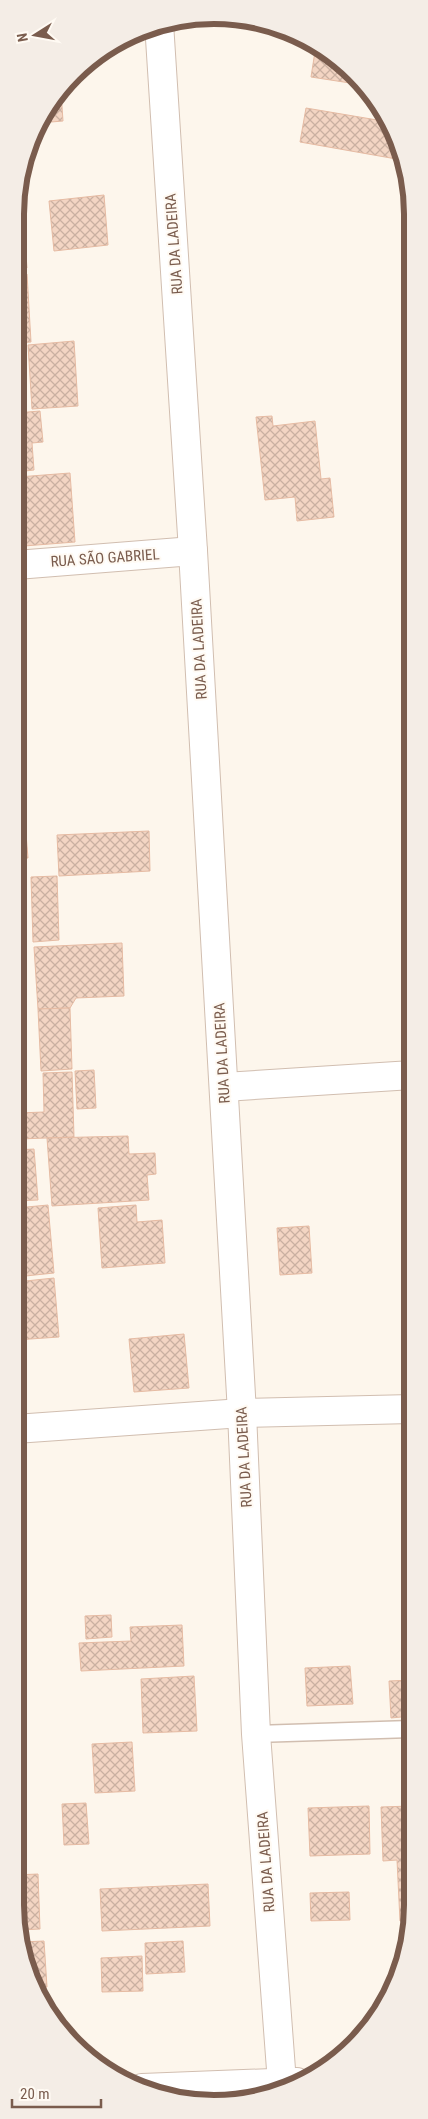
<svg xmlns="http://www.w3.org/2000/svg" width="428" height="2119" font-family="'Roboto Condensed',sans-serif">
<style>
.building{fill:url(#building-cross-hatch);stroke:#e6bba3}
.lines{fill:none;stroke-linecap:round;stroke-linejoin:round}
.lane-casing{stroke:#d1beb0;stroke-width:19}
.street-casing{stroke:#d1beb0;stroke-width:30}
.lane{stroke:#fff;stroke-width:16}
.street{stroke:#fff;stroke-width:28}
.labels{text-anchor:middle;stroke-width:4;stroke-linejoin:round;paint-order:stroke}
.street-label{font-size:15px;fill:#7a5c4d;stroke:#fffaf3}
.rim{fill:none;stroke:#7a5c4d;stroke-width:6}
</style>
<defs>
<pattern id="building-cross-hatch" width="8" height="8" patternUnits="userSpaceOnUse" patternTransform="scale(1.25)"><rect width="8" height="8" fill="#f3d5c3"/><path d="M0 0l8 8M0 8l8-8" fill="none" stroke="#cab0a1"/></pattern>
</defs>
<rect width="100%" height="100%" fill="#fdf6ec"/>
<g class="building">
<path d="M316,45L355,73L363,85L311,77Z"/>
<path d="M61,92L63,121L39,123L42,115Z"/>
<path d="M306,108L389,122L402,160L300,142Z"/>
<path d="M104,195L108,245L54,251L49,201Z"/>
<path d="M17,242H25L27,268L17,269Z"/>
<path d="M27,274L31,342L17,343V275Z"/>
<path d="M74,341L78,406L32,409L28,345Z"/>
<path d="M40,411L43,442L32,443L34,470L16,472V413Z"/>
<path d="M272,416L273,426L315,421L321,479L330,478L334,517L297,521L295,497L265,500L256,417Z"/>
<path d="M70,473L75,542L24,546L18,477Z"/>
<path d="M16,713H19L21,747H16Z"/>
<path d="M16,780H23L24,810H16Z"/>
<path d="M16,810H24L28,858L16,859Z"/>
<path d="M149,831L150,871L59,876L57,835Z"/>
<path d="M57,876L59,940L33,942L31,877Z"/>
<path d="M122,943L124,996L76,998L70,1008L38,1009L34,947Z"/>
<path d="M70,1008L72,1069L41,1071L38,1009Z"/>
<path d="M94,1070L96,1108L77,1109L75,1071Z"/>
<path d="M72,1072L74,1137L19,1139L18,1113L44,1112L43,1073Z"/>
<path d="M128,1136L129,1154L155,1153L156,1174L147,1175L149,1200L52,1206L47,1138Z"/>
<path d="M34,1149L38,1200L16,1201V1150Z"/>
<path d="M48,1205L54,1273L16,1277V1208Z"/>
<path d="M136,1205L137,1222L162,1220L165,1263L102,1268L98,1208Z"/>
<path d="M309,1226L312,1273L280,1275L277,1228Z"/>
<path d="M54,1278L59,1337L16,1340V1282Z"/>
<path d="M184,1334L189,1388L134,1392L129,1339Z"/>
<path d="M111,1615L112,1637L86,1639L85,1616Z"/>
<path d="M182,1625L184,1666L81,1671L79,1643L131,1641L130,1627Z"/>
<path d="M350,1666L353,1704L307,1706L305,1668Z"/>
<path d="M194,1676L197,1731L143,1733L141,1679Z"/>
<path d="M412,1680L411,1716L391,1718L389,1681Z"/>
<path d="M132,1742L135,1791L95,1793L92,1744Z"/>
<path d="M86,1803L89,1844L64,1845L62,1804Z"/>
<path d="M369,1806L370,1854L310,1856L308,1808Z"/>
<path d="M411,1806V1920L400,1921L397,1860L383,1861L381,1807Z"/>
<path d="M38,1874L40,1929L20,1930L15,1905V1875Z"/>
<path d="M208,1884L210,1926L102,1931L100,1889Z"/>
<path d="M349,1892L350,1920L311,1921L310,1893Z"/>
<path d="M44,1941L47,1987L35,1988L30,1981L22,1942Z"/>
<path d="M183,1941L185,1972L146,1974L145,1943Z"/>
<path d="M142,1956L143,1991L102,1992L101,1958Z"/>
</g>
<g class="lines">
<g class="lane-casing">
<path id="lane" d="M256,1734L411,1729"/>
</g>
<g class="street-casing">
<g id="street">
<path d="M159,23L193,551L242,1413L256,1734L282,2083"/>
<path d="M16,565L193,551"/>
<path d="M224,1087L412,1075"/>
<path d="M15,1429L242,1413L412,1409"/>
<path d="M142,2088L297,2082"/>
</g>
</g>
<use href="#lane" class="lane"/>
<use href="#street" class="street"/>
</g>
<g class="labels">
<g class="street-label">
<text transform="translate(174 244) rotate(-94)" y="5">RUA DA LADEIRA</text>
<text transform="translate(105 558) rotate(-4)" y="5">RUA SÃO GABRIEL</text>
<text transform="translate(199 649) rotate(-93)" y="5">RUA DA LADEIRA</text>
<text transform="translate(222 1053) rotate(-93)" y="5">RUA DA LADEIRA</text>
<text transform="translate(244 1457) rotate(-93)" y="5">RUA DA LADEIRA</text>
<text transform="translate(266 1862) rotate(-94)" y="5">RUA DA LADEIRA</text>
</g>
</g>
<path d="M0 0H428V2119H0ZM214 24H214A190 190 0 0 1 404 214V1905A190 190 0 0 1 214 2095H214A190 190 0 0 1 24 1905V214A190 190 0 0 1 214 24Z" fill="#f4ede6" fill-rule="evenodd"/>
<path class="rim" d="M214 24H214A190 190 0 0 1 404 214V1905A190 190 0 0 1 214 2095H214A190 190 0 0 1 24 1905V214A190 190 0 0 1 214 24Z"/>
<g transform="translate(35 35) rotate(259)" stroke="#fffaf3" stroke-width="4" paint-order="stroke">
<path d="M0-4L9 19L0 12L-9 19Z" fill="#7a5c4d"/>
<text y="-8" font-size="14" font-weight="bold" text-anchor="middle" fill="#7a5c4d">N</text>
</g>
<path d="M12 2099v8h89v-8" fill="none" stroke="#7a5c4d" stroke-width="2.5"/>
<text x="20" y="2099" font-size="15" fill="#7a5c4d" stroke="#fffaf3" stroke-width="4" paint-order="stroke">20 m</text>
</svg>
